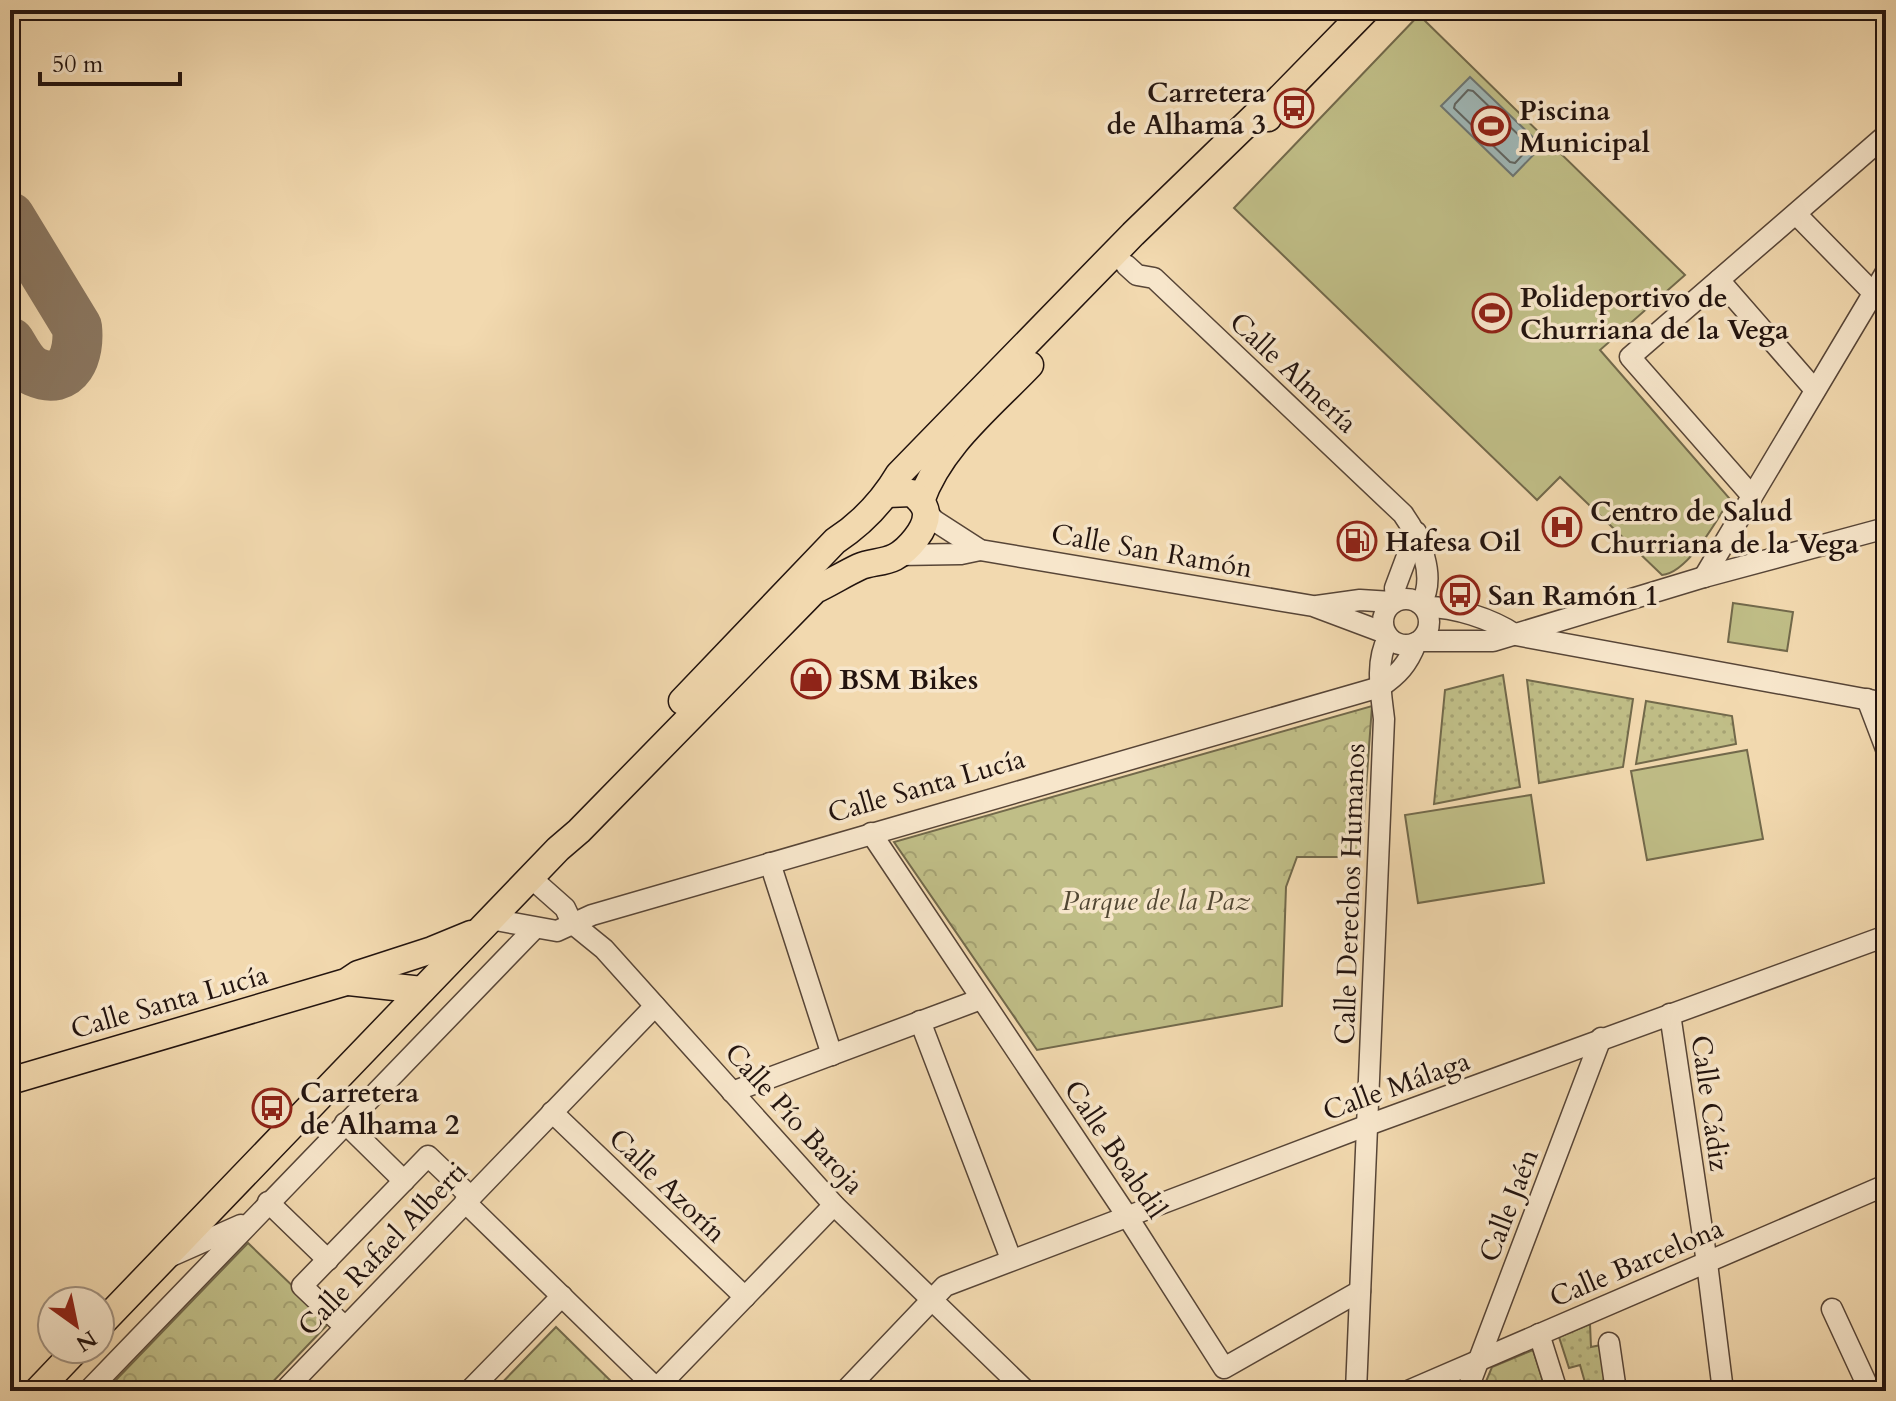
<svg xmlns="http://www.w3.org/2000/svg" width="1896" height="1401" font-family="Cardo,serif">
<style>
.grass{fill:#c0be87;stroke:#72694b;stroke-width:2}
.forest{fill:url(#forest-crowns);stroke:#72694b;stroke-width:2}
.garden{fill:url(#garden-dots);stroke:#72694b;stroke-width:2}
.water{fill:#9fb7b6;stroke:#6d7673;stroke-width:2}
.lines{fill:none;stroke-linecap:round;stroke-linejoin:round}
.shore{stroke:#616662;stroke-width:2}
.taxiway{stroke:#8a765f;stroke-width:50}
.minor-casing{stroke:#574537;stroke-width:23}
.major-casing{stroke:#23140f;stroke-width:29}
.minor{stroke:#f7e6cb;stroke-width:20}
.major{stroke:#f2d9af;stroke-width:26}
.labels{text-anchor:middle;stroke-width:7;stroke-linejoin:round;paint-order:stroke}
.poi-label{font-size:28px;font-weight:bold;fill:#23140f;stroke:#f7e6cb;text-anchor:start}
.street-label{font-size:28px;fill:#23140f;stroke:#f7e6cb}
.park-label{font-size:28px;font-style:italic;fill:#524733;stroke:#f7e6cb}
</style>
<defs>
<pattern id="forest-crowns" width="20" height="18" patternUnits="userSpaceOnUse" patternTransform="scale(2)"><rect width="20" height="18" fill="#c0be87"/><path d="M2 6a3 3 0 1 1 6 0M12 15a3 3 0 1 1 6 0" fill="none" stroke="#a5a273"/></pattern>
<pattern id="garden-dots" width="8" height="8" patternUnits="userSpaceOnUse" patternTransform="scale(2)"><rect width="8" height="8" fill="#c0be87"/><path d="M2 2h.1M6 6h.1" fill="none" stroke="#a5a273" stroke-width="1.8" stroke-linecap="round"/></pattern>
</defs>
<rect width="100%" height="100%" fill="#f2d9af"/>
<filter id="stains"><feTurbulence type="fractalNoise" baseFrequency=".0025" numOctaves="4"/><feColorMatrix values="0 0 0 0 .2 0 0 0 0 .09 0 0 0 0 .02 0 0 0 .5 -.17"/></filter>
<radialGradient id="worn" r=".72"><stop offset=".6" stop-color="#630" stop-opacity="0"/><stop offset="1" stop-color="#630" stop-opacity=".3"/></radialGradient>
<g class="grass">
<path d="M1419,15L1685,275L1600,350L1730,499C1717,520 1688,573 1662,575L1560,477L1537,500L1234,208Z"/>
<path d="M1733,603L1793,612L1787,651L1728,642Z"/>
<path d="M1747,750L1763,839L1647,860L1631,771Z"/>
<path d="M1531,795L1544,883L1418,903L1405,815Z"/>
</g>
<g class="forest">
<path d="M1372,706L1361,857H1297L1286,887L1282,1006L1037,1050L894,842Z"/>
<path d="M248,1243L330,1322L264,1391H122L113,1383Z"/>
<path d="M556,1327L621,1391H494Z"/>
<path d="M1533,1350L1546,1391H1482L1492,1367Z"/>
</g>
<g class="garden">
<path d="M1503,675L1520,787L1434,804L1445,690Z"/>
<path d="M1527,680L1633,699L1623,767L1539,783Z"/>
<path d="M1646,701L1732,716L1736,744L1636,764Z"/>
<path d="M1590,1324L1591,1347L1601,1345L1605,1380L1586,1386L1580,1365L1569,1368L1559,1337Z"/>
</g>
<path class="water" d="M1470,77L1542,146L1513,176L1441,106Z"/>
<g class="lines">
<path class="shore" d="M1468,90L1473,91L1528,144V149L1515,163L1510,162L1454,108L1455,104Z"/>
<path class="taxiway" d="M10,217L77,327C80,354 69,387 35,372C23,367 16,352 10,342"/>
<g class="minor-casing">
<g id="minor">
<path d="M1796,214L1886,306"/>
<path d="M1126,265L1137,275L1154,278L1403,514C1420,538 1437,576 1421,604"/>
<path d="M1719,280L1815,390"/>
<path d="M1752,496L1630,357L1886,135"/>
<path d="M926,512L935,521L980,550L1313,606L1385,633"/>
<path d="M898,555L961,554L980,550"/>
<path d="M1704,577L1886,272"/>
<circle cx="1406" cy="622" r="23"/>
<path d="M1396,600L1395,588L1416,532"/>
<path d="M1317,606L1360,600L1392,602"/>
<path d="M1424,607C1453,606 1492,619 1516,635L1886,703"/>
<path d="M1421,641H1493L1704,577L1886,528"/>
<path d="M1867,699L1886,749"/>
<path d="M871,833L1127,1216L1224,1368L1360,1291"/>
<path d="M770,863L832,1055"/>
<path d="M530,877L565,908L572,923L604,949L834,1205L1026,1391"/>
<path d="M490,919L557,931L592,915L1380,687C1398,675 1408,664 1416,643"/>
<path d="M1670,1014L1707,1263L1723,1391"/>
<path d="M920,1021L1011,1259"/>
<path d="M732,1092L981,999"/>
<path d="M552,1112L745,1297"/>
<path d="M345,1123L404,1181"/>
<path d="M268,1202L328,1260"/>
<path d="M465,1202L657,1389"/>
<path d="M171,1256L241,1225"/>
<path d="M1832,1309L1870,1391"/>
<path d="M345,1327L302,1286L428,1156L471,1197"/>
<path d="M1539,1334L1557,1391"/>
<path d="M1609,1343L1616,1391"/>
<path d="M88,1391L535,928"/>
<path d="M284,1391L655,1006"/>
<path d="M469,1391L562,1296"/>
<path d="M654,1391L834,1205"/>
<path d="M845,1391L945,1286L1368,1125L1886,936"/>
<path d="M1356,1391L1384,719C1381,693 1375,662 1388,638"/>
<path d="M1408,1391L1886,1185"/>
<path d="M1467,1391L1601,1038"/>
</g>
</g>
<g class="major-casing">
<g id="major">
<path d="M1268,118L1275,103L1366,10"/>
<path d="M921,501C940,446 991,406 1030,365"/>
<path d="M682,701L835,541C861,524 883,501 899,474L1133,234L1260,111L1275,103"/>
<path d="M349,982L422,990"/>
<path d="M10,1081L346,982L358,974L432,950L471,934"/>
<path d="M100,1325L558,849L579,831L815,590C830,583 844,574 859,567C870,562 883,563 895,557C908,550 927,529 926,513C925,504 918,498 912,493L887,494"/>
<path d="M37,1391L77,1349"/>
</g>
</g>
<use href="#minor" class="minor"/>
<use href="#major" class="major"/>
</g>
<defs>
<g id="bus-ring" transform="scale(2)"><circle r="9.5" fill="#f7e6cb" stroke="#8f2418" stroke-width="1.5"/><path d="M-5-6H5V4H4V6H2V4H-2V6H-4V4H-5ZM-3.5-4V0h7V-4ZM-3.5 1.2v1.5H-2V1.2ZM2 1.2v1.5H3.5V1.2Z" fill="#8f2418"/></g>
<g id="stadium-ring" transform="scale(2)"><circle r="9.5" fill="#f7e6cb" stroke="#8f2418" stroke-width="1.5"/><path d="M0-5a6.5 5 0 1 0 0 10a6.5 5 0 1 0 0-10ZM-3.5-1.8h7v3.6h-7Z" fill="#8f2418"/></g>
<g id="hospital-ring" transform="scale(2)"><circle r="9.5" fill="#f7e6cb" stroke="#8f2418" stroke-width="1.5"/><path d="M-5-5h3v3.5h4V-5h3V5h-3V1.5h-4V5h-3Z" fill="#8f2418"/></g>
<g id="fuel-ring" transform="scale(2)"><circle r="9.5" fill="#f7e6cb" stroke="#8f2418" stroke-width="1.5"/><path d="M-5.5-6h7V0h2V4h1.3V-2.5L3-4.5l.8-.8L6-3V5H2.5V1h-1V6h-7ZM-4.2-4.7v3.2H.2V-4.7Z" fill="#8f2418"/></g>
<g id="shop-ring" transform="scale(2)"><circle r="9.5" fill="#f7e6cb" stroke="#8f2418" stroke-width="1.5"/><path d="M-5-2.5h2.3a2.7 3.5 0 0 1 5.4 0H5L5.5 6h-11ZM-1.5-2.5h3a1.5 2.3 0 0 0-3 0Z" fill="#8f2418"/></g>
</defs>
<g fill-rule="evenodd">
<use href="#bus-ring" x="1294" y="108"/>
<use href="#stadium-ring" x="1491" y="126"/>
<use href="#stadium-ring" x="1492" y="313"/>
<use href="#hospital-ring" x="1562" y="527"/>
<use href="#fuel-ring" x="1357" y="541"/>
<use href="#bus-ring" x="1460" y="595"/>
<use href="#shop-ring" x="811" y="679"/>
<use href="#bus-ring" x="272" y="1108"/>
</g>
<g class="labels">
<g class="poi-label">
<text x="1266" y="102" text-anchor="end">Carretera<tspan x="1266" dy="32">de Alhama 3</tspan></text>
<text x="1519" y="120">Piscina<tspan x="1519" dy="32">Municipal</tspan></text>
<text x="1520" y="307">Polideportivo de<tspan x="1520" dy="32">Churriana de la Vega</tspan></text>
<text x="1590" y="521">Centro de Salud<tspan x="1590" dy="32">Churriana de la Vega</tspan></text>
<text x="1385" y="551">Hafesa Oil</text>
<text x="1488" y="605">San Ramón 1</text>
<text x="839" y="689">BSM Bikes</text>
<text x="300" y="1102">Carretera<tspan x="300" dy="32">de Alhama 2</tspan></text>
</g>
<g class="street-label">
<text transform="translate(1294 372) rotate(43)" y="10">Calle Almería</text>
<text transform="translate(1152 550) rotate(10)" y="10">Calle San Ramón</text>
<text transform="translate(926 785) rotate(-16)" y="10">Calle Santa Lucía</text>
<text transform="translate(1349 894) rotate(-88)" y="10">Calle Derechos Humanos</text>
<text transform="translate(169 1001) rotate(-16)" y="10">Calle Santa Lucía</text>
<text transform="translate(1396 1085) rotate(-20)" y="10">Calle Málaga</text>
<text transform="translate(1711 1103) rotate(82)" y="10">Calle Cádiz</text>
<text transform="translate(795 1118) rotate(48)" y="10">Calle Pío Baroja</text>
<text transform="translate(1116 1149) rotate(56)" y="10">Calle Boabdil</text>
<text transform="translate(668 1185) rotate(44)" y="10">Calle Azorín</text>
<text transform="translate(1508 1205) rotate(-69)" y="10">Calle Jaén</text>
<text transform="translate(382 1248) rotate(-46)" y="10">Calle Rafael Alberti</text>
<text transform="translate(1636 1262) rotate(-23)" y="10">Calle Barcelona</text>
</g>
<g class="park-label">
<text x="1156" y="910">Parque de la Paz</text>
</g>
</g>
<rect width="1896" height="1401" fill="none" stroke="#f2d9af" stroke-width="40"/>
<rect x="12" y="12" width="1872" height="1377" fill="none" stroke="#23140f" stroke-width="4"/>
<rect x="20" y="20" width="1856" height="1361" fill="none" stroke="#23140f" stroke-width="2"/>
<g transform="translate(76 1325) rotate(147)"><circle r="38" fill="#f7e6cb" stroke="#a29280" stroke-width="2"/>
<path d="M0-6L14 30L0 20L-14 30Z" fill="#8f2418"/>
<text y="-12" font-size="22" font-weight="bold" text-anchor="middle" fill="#23140f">N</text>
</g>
<path d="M40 72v12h140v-12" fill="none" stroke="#23140f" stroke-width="4"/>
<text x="52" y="72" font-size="24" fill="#23140f" stroke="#f7e6cb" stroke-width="6" paint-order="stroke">50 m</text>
<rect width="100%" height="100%" filter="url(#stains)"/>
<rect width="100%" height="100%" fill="url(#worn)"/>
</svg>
